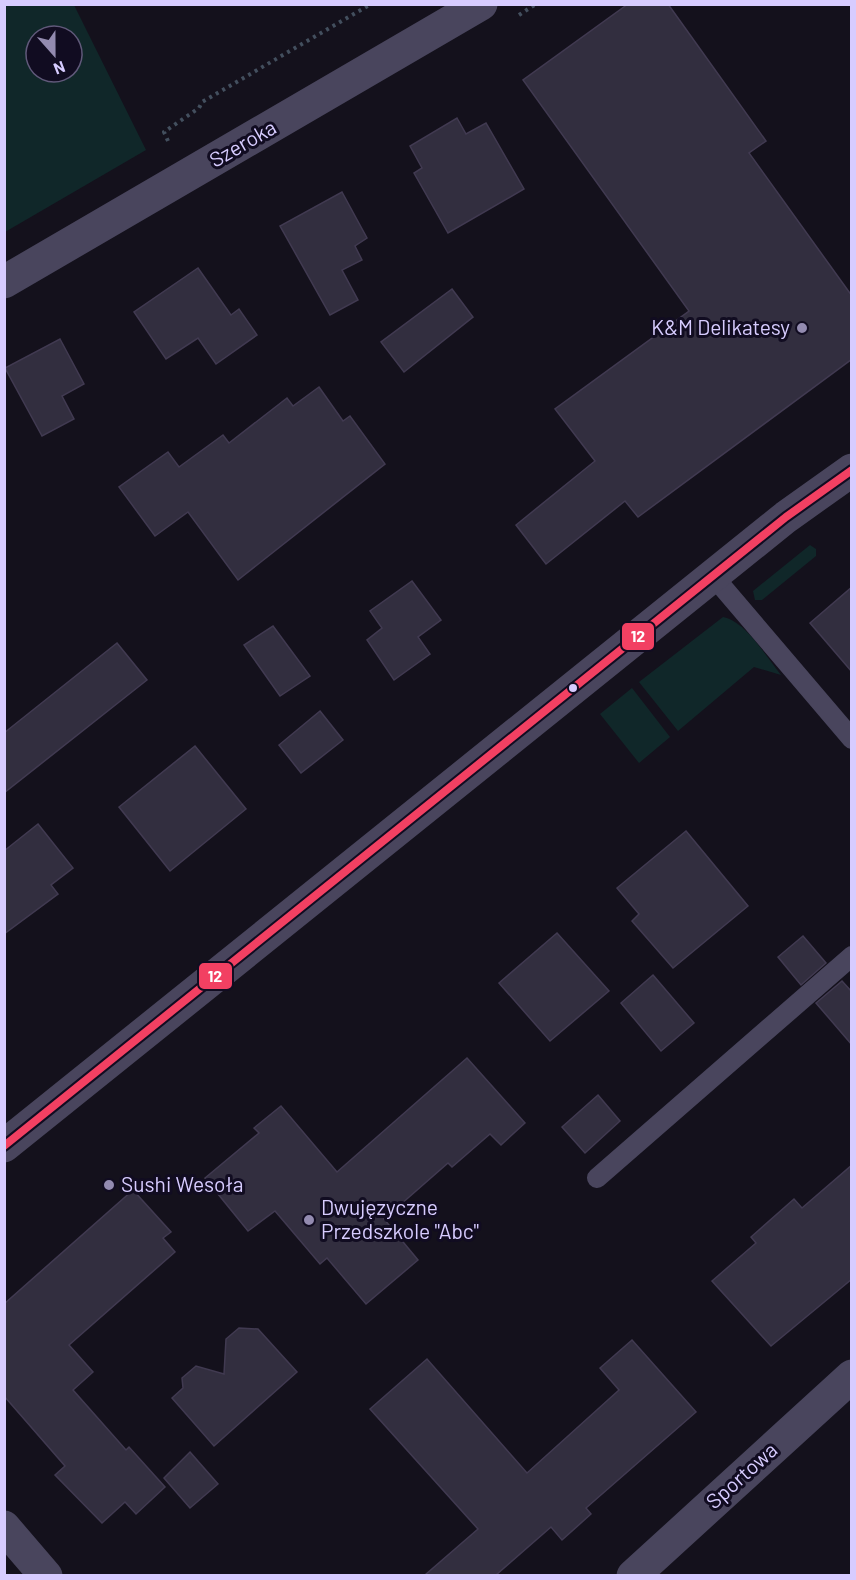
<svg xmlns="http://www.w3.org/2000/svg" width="856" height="1580" font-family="Barlow,sans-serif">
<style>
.green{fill:#102729;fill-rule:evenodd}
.building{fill:#322e3f;stroke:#413a51;stroke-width:1.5}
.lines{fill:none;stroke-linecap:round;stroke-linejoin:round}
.path{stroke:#434f5e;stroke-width:4;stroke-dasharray:3 4.5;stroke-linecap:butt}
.service{stroke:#49455d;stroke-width:20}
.minor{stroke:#49455d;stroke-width:33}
.tertiary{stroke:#49455d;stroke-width:33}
.bus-1-casing{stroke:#110c21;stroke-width:12}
.bus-1{stroke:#f24062;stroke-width:8}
.poi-dot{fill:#938bb0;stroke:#110c21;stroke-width:2}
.bus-dot{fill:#d7ccff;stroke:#110c21;stroke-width:2}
.labels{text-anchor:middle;stroke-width:6;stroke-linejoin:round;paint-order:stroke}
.street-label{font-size:21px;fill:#d7ccff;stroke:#110c21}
.poi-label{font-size:21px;fill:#d7ccff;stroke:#110c21;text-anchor:start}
.line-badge{stroke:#110c21;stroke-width:2}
.badge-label{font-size:16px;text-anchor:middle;font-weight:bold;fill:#fff}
</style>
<rect width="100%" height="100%" fill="#14111c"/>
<g class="green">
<path d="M5,4L74,5L146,150L5,232ZM36,36H72V72H36Z"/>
<path d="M810,545L816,549V556L762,600H755L753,591Z"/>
<path d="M723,617C747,622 766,657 781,675L754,667L678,731L639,682Z"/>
<path d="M632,688L670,737L639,763L600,714Z"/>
</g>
<g class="building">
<path d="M628,4H668L766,141L749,153L852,296V359L638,517L625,501L546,564L516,525L595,461L555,409L689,311L523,80Z"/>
<path d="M457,118L466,134L486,123L524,189L448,233L414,173L422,168L410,146Z"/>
<path d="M342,192L367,238L355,246L362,260L342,270L358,300L330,315L280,226Z"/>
<path d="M198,268L231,315L239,309L257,335L216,364L198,338L166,359L134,312Z"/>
<path d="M452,289L473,317L404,372L381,342Z"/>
<path d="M60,339L84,384L62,396L74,419L42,436L5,368Z"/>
<path d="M319,387L343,421L350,416L385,464L238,580L188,512L155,536L119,487L168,452L179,467L223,435L229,443L287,398L293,406Z"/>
<path d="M412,581L441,620L418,637L430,654L394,680L367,640L382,628L370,611Z"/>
<path d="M852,587V672L810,623Z"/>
<path d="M273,626L310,676L280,696L244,645Z"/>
<path d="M117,643L147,680L4,793V733Z"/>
<path d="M320,711L343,740L301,773L279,745Z"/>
<path d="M195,746L246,809L170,871L119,807Z"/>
<path d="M38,824L73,868L51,885L58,894L4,934V851Z"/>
<path d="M686,831L748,906L673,968L632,921L639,914L617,888Z"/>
<path d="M557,933L609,991L550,1041L499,983Z"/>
<path d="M803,936L826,963L801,985L778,957Z"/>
<path d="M653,975L694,1023L661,1051L621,1003Z"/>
<path d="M842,981L852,992V1045L816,1003Z"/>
<path d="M467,1058L525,1123L501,1145L490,1134L452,1167L448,1163L384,1219L418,1260L366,1304L327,1258L320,1264L275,1211L248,1231L205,1178L259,1133L254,1128L281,1106L337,1172Z"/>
<path d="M598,1095L620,1121L585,1153L562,1127Z"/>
<path d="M852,1165V1279L771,1346L712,1281L756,1243L751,1237L794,1199L802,1208Z"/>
<path d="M133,1190L171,1232L163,1238L175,1252L69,1345L93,1372L73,1390L126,1450L129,1447L165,1487L136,1514L125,1502L102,1523L55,1475L65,1466L4,1396V1304Z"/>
<path d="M239,1328L258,1329L297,1372L214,1446L172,1398L183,1388L182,1378L196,1366L224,1374L226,1339Z"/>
<path d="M632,1340L696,1412L586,1508L591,1514L562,1540L551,1527L496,1575H425L478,1529L370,1409L427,1359L527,1473L619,1390L600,1368Z"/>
<path d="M190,1452L218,1484L190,1508L164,1478Z"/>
</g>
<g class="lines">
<g class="path">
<path d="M519,15L536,4"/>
<path d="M168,141L164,132L199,108L202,102L371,4"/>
</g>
<g class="service">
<path d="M714,577L852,739"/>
<path d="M597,1178L852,956"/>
</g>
<g class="minor">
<path d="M4,282L481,4"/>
<path d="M4,1527L46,1576"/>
<path d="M633,1576L852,1376"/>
</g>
<path class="tertiary" d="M4,1146L786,517L852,470"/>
<g class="bus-1-casing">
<path id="bus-1" d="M4,1146L786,517L852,470"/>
</g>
<use href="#bus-1" class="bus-1"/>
</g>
<g class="poi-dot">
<circle cx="802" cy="328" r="6"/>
<circle cx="109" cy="1185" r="6"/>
<circle cx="309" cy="1220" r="6"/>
</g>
<circle class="bus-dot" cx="573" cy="688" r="5"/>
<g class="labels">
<g class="street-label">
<text transform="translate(243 144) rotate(-30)" y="7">Szeroka</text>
<text transform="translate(742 1476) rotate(-42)" y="7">Sportowa</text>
</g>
<g class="poi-label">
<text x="790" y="335" text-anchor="end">K&amp;M Delikatesy</text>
<text x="121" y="1192">Sushi Wesoła</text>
<text x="321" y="1215">Dwujęzyczne<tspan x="321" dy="24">Przedszkole "Abc"</tspan></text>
</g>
</g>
<g class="line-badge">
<rect x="621" y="622" width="34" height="29" rx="6" fill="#f24062"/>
<rect x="198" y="962" width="35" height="28" rx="6" fill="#f24062"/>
</g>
<g class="badge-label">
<text x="638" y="642">12</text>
<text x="215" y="982">12</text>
</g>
<rect width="856" height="1580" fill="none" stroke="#d7ccff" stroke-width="12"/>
<g transform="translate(54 54) rotate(159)"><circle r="28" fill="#110c21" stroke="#60597a" stroke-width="1.5"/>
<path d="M0-4.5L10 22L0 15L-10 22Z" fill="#938bb0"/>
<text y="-9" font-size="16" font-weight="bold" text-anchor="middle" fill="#d7ccff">N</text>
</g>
</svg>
